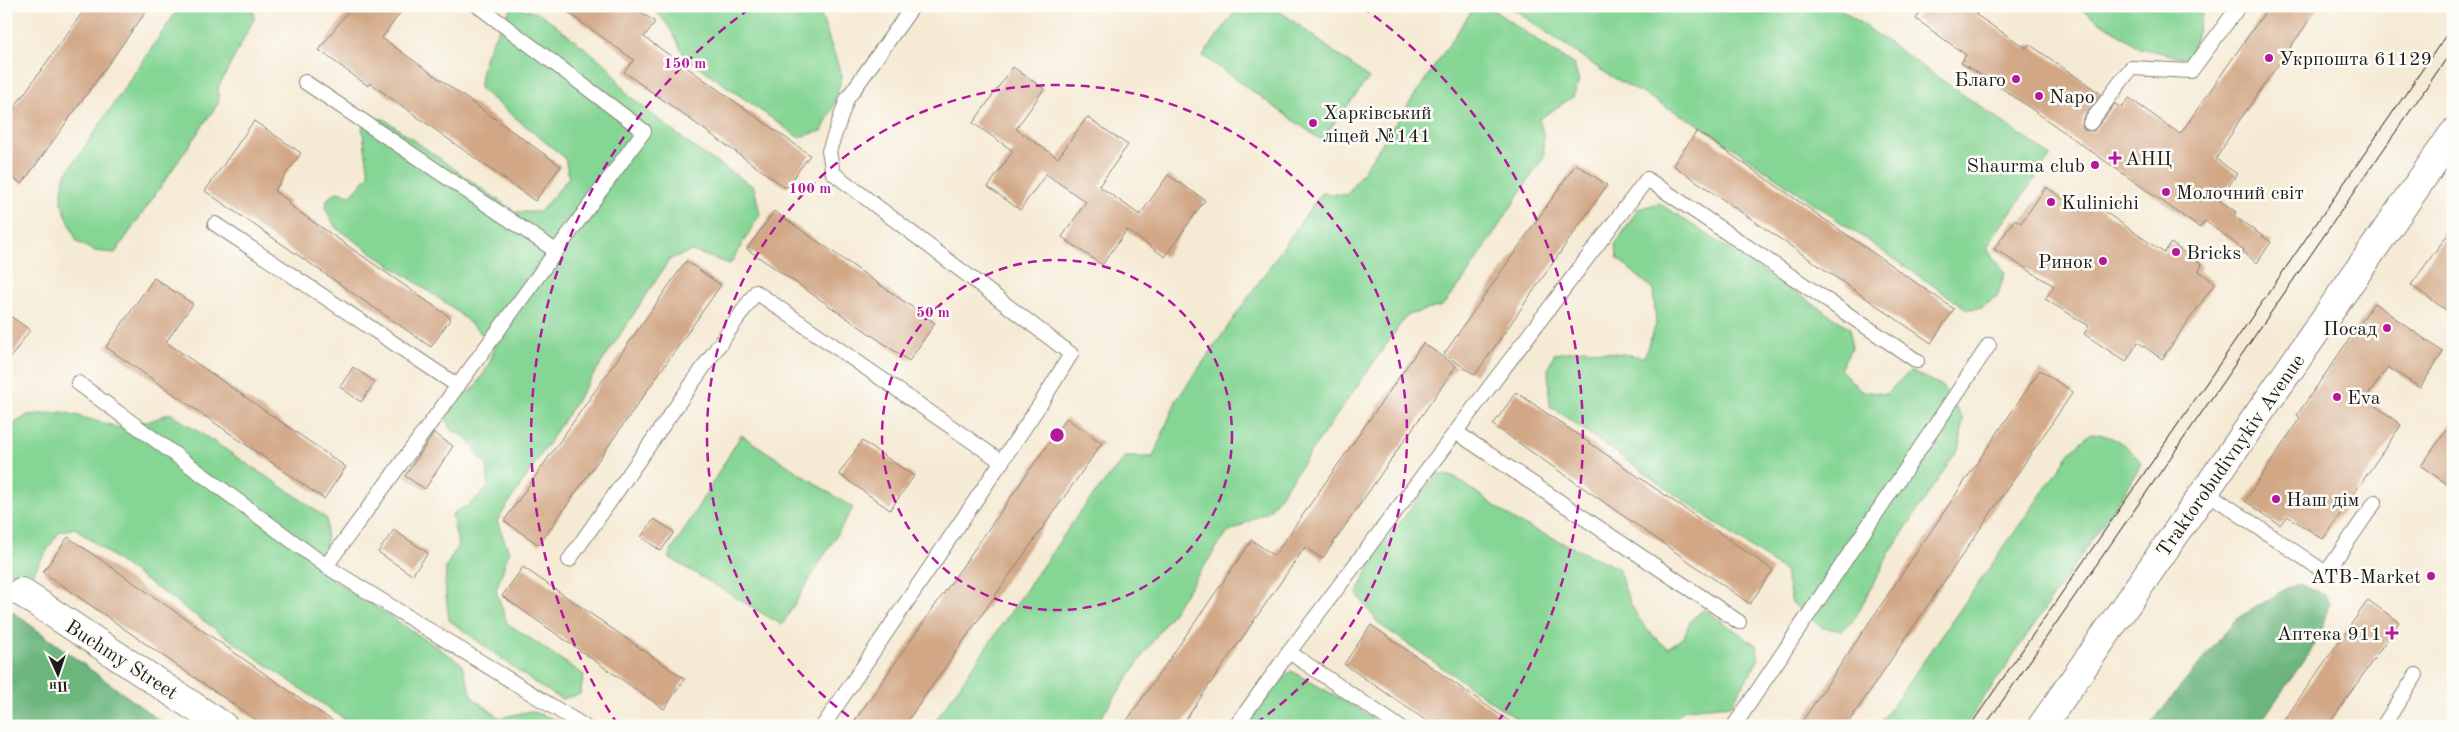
<svg xmlns="http://www.w3.org/2000/svg" width="2459" height="732" font-family="'Old Standard TT',serif">
<style>
.green{fill:#85d594;stroke:#507858}
.forest{fill:#6cb67e;stroke:#44694d}
.building{fill:#d2a786}
.lines{fill:none;stroke-linecap:round;stroke-linejoin:round}
.lane-casing{stroke:#888378;stroke-width:16}
.street-casing{stroke:#888378;stroke-width:30}
.secondary-casing{stroke:#888378;stroke-width:30}
.lane{stroke:#fff;stroke-width:14}
.street{stroke:#fff;stroke-width:28}
.secondary{stroke:#fff;stroke-width:28}
.tram{stroke:#1c1c1c;stroke-width:1}
.ring{fill:none;stroke:#b5179e;stroke-width:2.5;stroke-dasharray:9 6}
.poi-dot{fill:#b5179e;stroke:#fdfcf7;stroke-width:2}
.labels{text-anchor:middle;stroke-width:5;stroke-linejoin:round;paint-order:stroke}
.poi-label{font-size:20px;fill:#1c1c1c;stroke:#fdfcf7;text-anchor:start}
.street-label{font-size:20px;fill:#1c1c1c;stroke:#fdfcf7}
.centre{fill:#b5179e;stroke:#fdfcf7;stroke-width:2.5}
.ring-label{font-size:15px;text-anchor:middle;font-weight:bold;fill:#b5179e;stroke:#fdfcf7;stroke-width:5;stroke-linejoin:round;paint-order:stroke}
</style>
<rect width="100%" height="100%" fill="#fdfcf7"/>
<filter id="ink" filterUnits="userSpaceOnUse"><feTurbulence type="fractalNoise" baseFrequency=".02" numOctaves="2"/><feDisplacementMap in="SourceGraphic" scale="10" xChannelSelector="R" yChannelSelector="G"/><feConvolveMatrix kernelMatrix="1 2 1 2 8 2 1 2 1" color-interpolation-filters="sRGB"/></filter>
<filter id="wash" filterUnits="userSpaceOnUse"><feTurbulence type="fractalNoise" baseFrequency=".0096" numOctaves="4" result="noise"/><feDisplacementMap in="SourceGraphic" scale="20" xChannelSelector="R" yChannelSelector="G"/><feGaussianBlur stdDeviation="1.12" result="paint"/><feColorMatrix in="noise" values="0 0 0 0 0 0 0 0 0 0 0 0 0 0 0 0 0 1.4 0 .05"/><feComposite in="paint" operator="in"/></filter>
<g filter="url(#wash)">
<rect width="100%" height="100%" fill="#f5ead4"/>
<g class="green">
<path d="M180,6H254V19L218,88L219,102L115,253L94,251L77,242L61,202L64,177Z"/>
<path d="M513,6L541,14L609,67L627,94L693,147L754,187L760,214L730,264L692,251L670,259L497,521L509,552L496,590L507,623L584,675L580,694L562,699L539,686L449,620L445,587L446,567L458,545L452,514L469,505L488,487V468L466,437L450,429L446,420L462,395L473,390L489,365L495,346L453,308L336,228L326,210L327,199L337,192L351,195L369,175L362,127L373,119H384L515,212H540L569,177L565,158L480,89C480,58 496,32 513,6Z"/>
<path d="M649,6H818L842,77L833,107L822,131L798,137L684,56C676,38 666,18 649,6Z"/>
<path d="M1239,6H1273L1369,78L1321,140L1203,56Z"/>
<path d="M1475,6H1487L1574,65L1579,81L1573,97L1539,119L1543,132L1544,156L1463,281L1442,306L1407,315L1270,510L1226,534L1095,726H932L1079,513L1125,457H1153L1176,401L1321,193L1347,195Z"/>
<path d="M1509,6H1836L2051,156L1995,234L1987,248L1993,258L2005,272L1997,297L1981,308L1967,309L1698,124L1607,74Z"/>
<path d="M2076,6H2201L2202,16L2189,59L2140,48Z"/>
<path d="M1659,203L1850,328L1851,348L1840,369L1861,391L1886,394L1910,371L1941,385L1963,419L1960,446L1890,552L1854,620L1842,630L1823,628L1792,603L1785,572L1550,406L1548,370L1554,354L1585,349L1644,357L1656,324L1653,289L1618,259L1615,245L1638,209Z"/>
<path d="M64,412L121,428L150,421L170,413L296,496L327,519L326,548L330,577L461,663L473,698L500,718L531,711L573,726H354L125,566L75,528L59,532L27,582L6,570V429L28,415Z"/>
<path d="M2091,433C2113,435 2129,445 2141,463L2134,478L1965,726H1878L2073,449Z"/>
<path d="M741,435L853,508L782,625L668,557Z"/>
<path d="M1437,474L1455,477L1517,522L1618,568C1629,603 1637,626 1668,648L1684,637L1690,621L1704,609L1756,645L1759,659L1731,705L1685,709L1667,726H1527L1379,624L1357,594L1375,555Z"/>
<path d="M1291,671L1359,709L1383,726H1246L1274,686Z"/>
</g>
<g class="forest">
<path d="M2299,584L2325,595L2329,604L2318,640L2258,726H2149L2234,621L2287,588Z"/>
<path d="M6,607L167,726H6Z"/>
</g>
<g id="blocks">
<g class="building">
<path d="M87,6H150L22,184L6,173V119Z"/>
<path d="M352,6H405L382,38L561,166L535,201L370,83L368,86L319,50Z"/>
<path d="M559,6H632L655,22L644,37L810,155L786,188L624,72L634,60Z"/>
<path d="M1924,6H1982L1976,15L2026,48L2029,44L2101,94L2083,118L2082,126L2085,130L2094,131L2115,104L2122,108L2129,98L2180,134L2269,6H2319L2239,121L2216,159L2237,174L2219,200L2236,212L2234,216L2271,242L2257,263L2243,252L2244,250L2205,221L2200,228L1996,84L1961,63L1966,55L1916,19Z"/>
<path d="M1013,67L1044,89L1016,129L1058,158L1087,117L1128,145L1099,186L1140,215L1168,175L1205,200L1165,257L1127,230L1102,265L1062,237L1086,202L1046,174L1020,210L988,187L1013,151L973,123Z"/>
<path d="M254,121L301,153L274,191L290,202L288,204L451,318L431,347L205,191Z"/>
<path d="M1697,131L1954,309L1931,343L1673,165Z"/>
<path d="M1576,164L1607,185L1475,375L1444,354Z"/>
<path d="M2046,187L2081,211L2088,200L2164,253L2171,243L2202,265L2199,271L2215,283L2162,359L2138,342L2126,362L2084,334L2089,326L2045,299L2054,286L1994,249L2015,219L2021,223Z"/>
<path d="M774,211L935,323L909,361L747,249Z"/>
<path d="M2453,227V315L2411,285Z"/>
<path d="M686,261L721,285L539,545L504,521Z"/>
<path d="M154,278L193,304L166,342L346,467L324,499L106,347Z"/>
<path d="M2374,303L2443,352L2420,388L2388,367L2366,398L2401,425L2323,539L2287,516L2280,525L2245,501L2300,418L2297,415Z"/>
<path d="M6,313L30,330L6,364Z"/>
<path d="M1423,343L1456,366L1322,559L1305,547L1181,726H1123L1252,540L1274,556Z"/>
<path d="M353,367L375,382L361,402L340,387Z"/>
<path d="M2040,370L2073,392L1846,726H1799Z"/>
<path d="M1516,392L1773,570L1750,604L1493,425Z"/>
<path d="M1066,418L1102,443L904,726H851Z"/>
<path d="M2453,421V488L2421,466Z"/>
<path d="M434,433L453,446L425,489L405,476Z"/>
<path d="M862,441L914,476L890,510L839,474Z"/>
<path d="M654,519L674,532L661,551L641,537Z"/>
<path d="M394,530L428,553L412,575L378,552Z"/>
<path d="M68,537L340,726H265L156,651L43,572Z"/>
<path d="M523,567L685,679L664,709L502,596Z"/>
<path d="M2368,600L2399,622L2375,657L2328,726H2280Z"/>
<path d="M1371,625L1516,726H1434L1344,664Z"/>
</g>
</g>
</g>
<g filter="url(#ink)">
<use href="#blocks" fill-opacity="0" stroke="#888378" stroke-width="1"/>
<g class="lines">
<g class="lane-casing">
<g id="lane">
<path d="M305,82L556,251"/>
<path d="M2090,123L2131,68L2191,71L2239,6"/>
<path d="M215,224L458,386"/>
<path d="M78,383L326,566L584,726"/>
<path d="M1456,432L1739,622"/>
<path d="M2205,491L2326,573L2375,502"/>
<path d="M569,560L756,292L1002,462"/>
<path d="M326,566L644,131L478,6"/>
<path d="M1289,652L1398,726"/>
<path d="M823,726L1041,403L1071,354L833,173L829,151L847,99L913,6"/>
<path d="M1236,726L1289,652L1647,179L1917,361"/>
<path d="M1734,726L1989,345"/>
<path d="M2383,726L2416,675"/>
</g>
</g>
<g class="street-casing">
<path id="street" d="M21,592L223,726"/>
</g>
<g class="secondary-casing">
<path id="secondary" d="M2042,726L2453,134"/>
</g>
<use href="#lane" class="lane"/>
<use href="#street" class="street"/>
<use href="#secondary" class="secondary"/>
<g class="tram">
<path d="M1970,726L2453,25"/>
<path d="M1985,726L2453,49"/>
</g>
</g>
</g>
<g class="ring">
<circle cx="1057" cy="435" r="175"/>
<path d="M861 725A350 350 0 1 1 1253 725"/>
<path d="M618 725A526 526 0 0 1 752 7M1362 7A526 526 0 0 1 1496 725"/>
</g>
<g class="poi-dot">
<circle cx="2269" cy="58" r="5"/>
<circle cx="2016" cy="79" r="5"/>
<circle cx="2039" cy="96" r="5"/>
<circle cx="1313" cy="123" r="5"/>
<path d="M2112.5 150.5h5v5h5v5h-5v5h-5v-5h-5v-5h5z"/>
<circle cx="2095" cy="165" r="5"/>
<circle cx="2166" cy="192" r="5"/>
<circle cx="2051" cy="202" r="5"/>
<circle cx="2176" cy="252" r="5"/>
<circle cx="2103" cy="261" r="5"/>
<circle cx="2387" cy="328" r="5"/>
<circle cx="2337" cy="397" r="5"/>
<circle cx="2276" cy="499" r="5"/>
<circle cx="2431" cy="576" r="5"/>
<path d="M2389.5 625.5h5v5h5v5h-5v5h-5v-5h-5v-5h5z"/>
</g>
<g class="labels">
<g class="poi-label">
<text x="2279" y="65">Укрпошта 61129</text>
<text x="2006" y="86" text-anchor="end">Благо</text>
<text x="2049" y="103">Napo</text>
<text x="1323" y="119">Харківський<tspan x="1323" dy="23">ліцей №141</tspan></text>
<text x="2125" y="165">АНЦ</text>
<text x="2085" y="172" text-anchor="end">Shaurma club</text>
<text x="2176" y="199">Молочний світ</text>
<text x="2061" y="209">Kulinichi</text>
<text x="2186" y="259">Bricks</text>
<text x="2093" y="268" text-anchor="end">Ринок</text>
<text x="2377" y="335" text-anchor="end">Посад</text>
<text x="2347" y="404">Eva</text>
<text x="2286" y="506">Наш дім</text>
<text x="2421" y="583" text-anchor="end">ATB-Market</text>
<text x="2382" y="640" text-anchor="end">Аптека 911</text>
</g>
<g class="street-label">
<text transform="translate(2230 455) rotate(-55)" y="7">Traktorobudivnykiv Avenue</text>
<text transform="translate(122 659) rotate(33)" y="7">Buchmy Street</text>
</g>
</g>
<circle cx="1057" cy="435" r="8" class="centre"/>
<g class="ring-label">
<text x="685" y="68">150 m</text>
<text x="810" y="193">100 m</text>
<text x="933" y="317">50 m</text>
</g>
<rect width="2459" height="732" fill="none" stroke="#fdfcf7" stroke-width="25"/>
<g transform="translate(58 674) rotate(177)" stroke="#fdfcf7" stroke-width="4" paint-order="stroke">
<path d="M0-4L9 19L0 12L-9 19Z" fill="#1c1c1c"/>
<text y="-8" font-size="14" font-weight="bold" text-anchor="middle" fill="#1c1c1c">Пн</text>
</g>
</svg>
